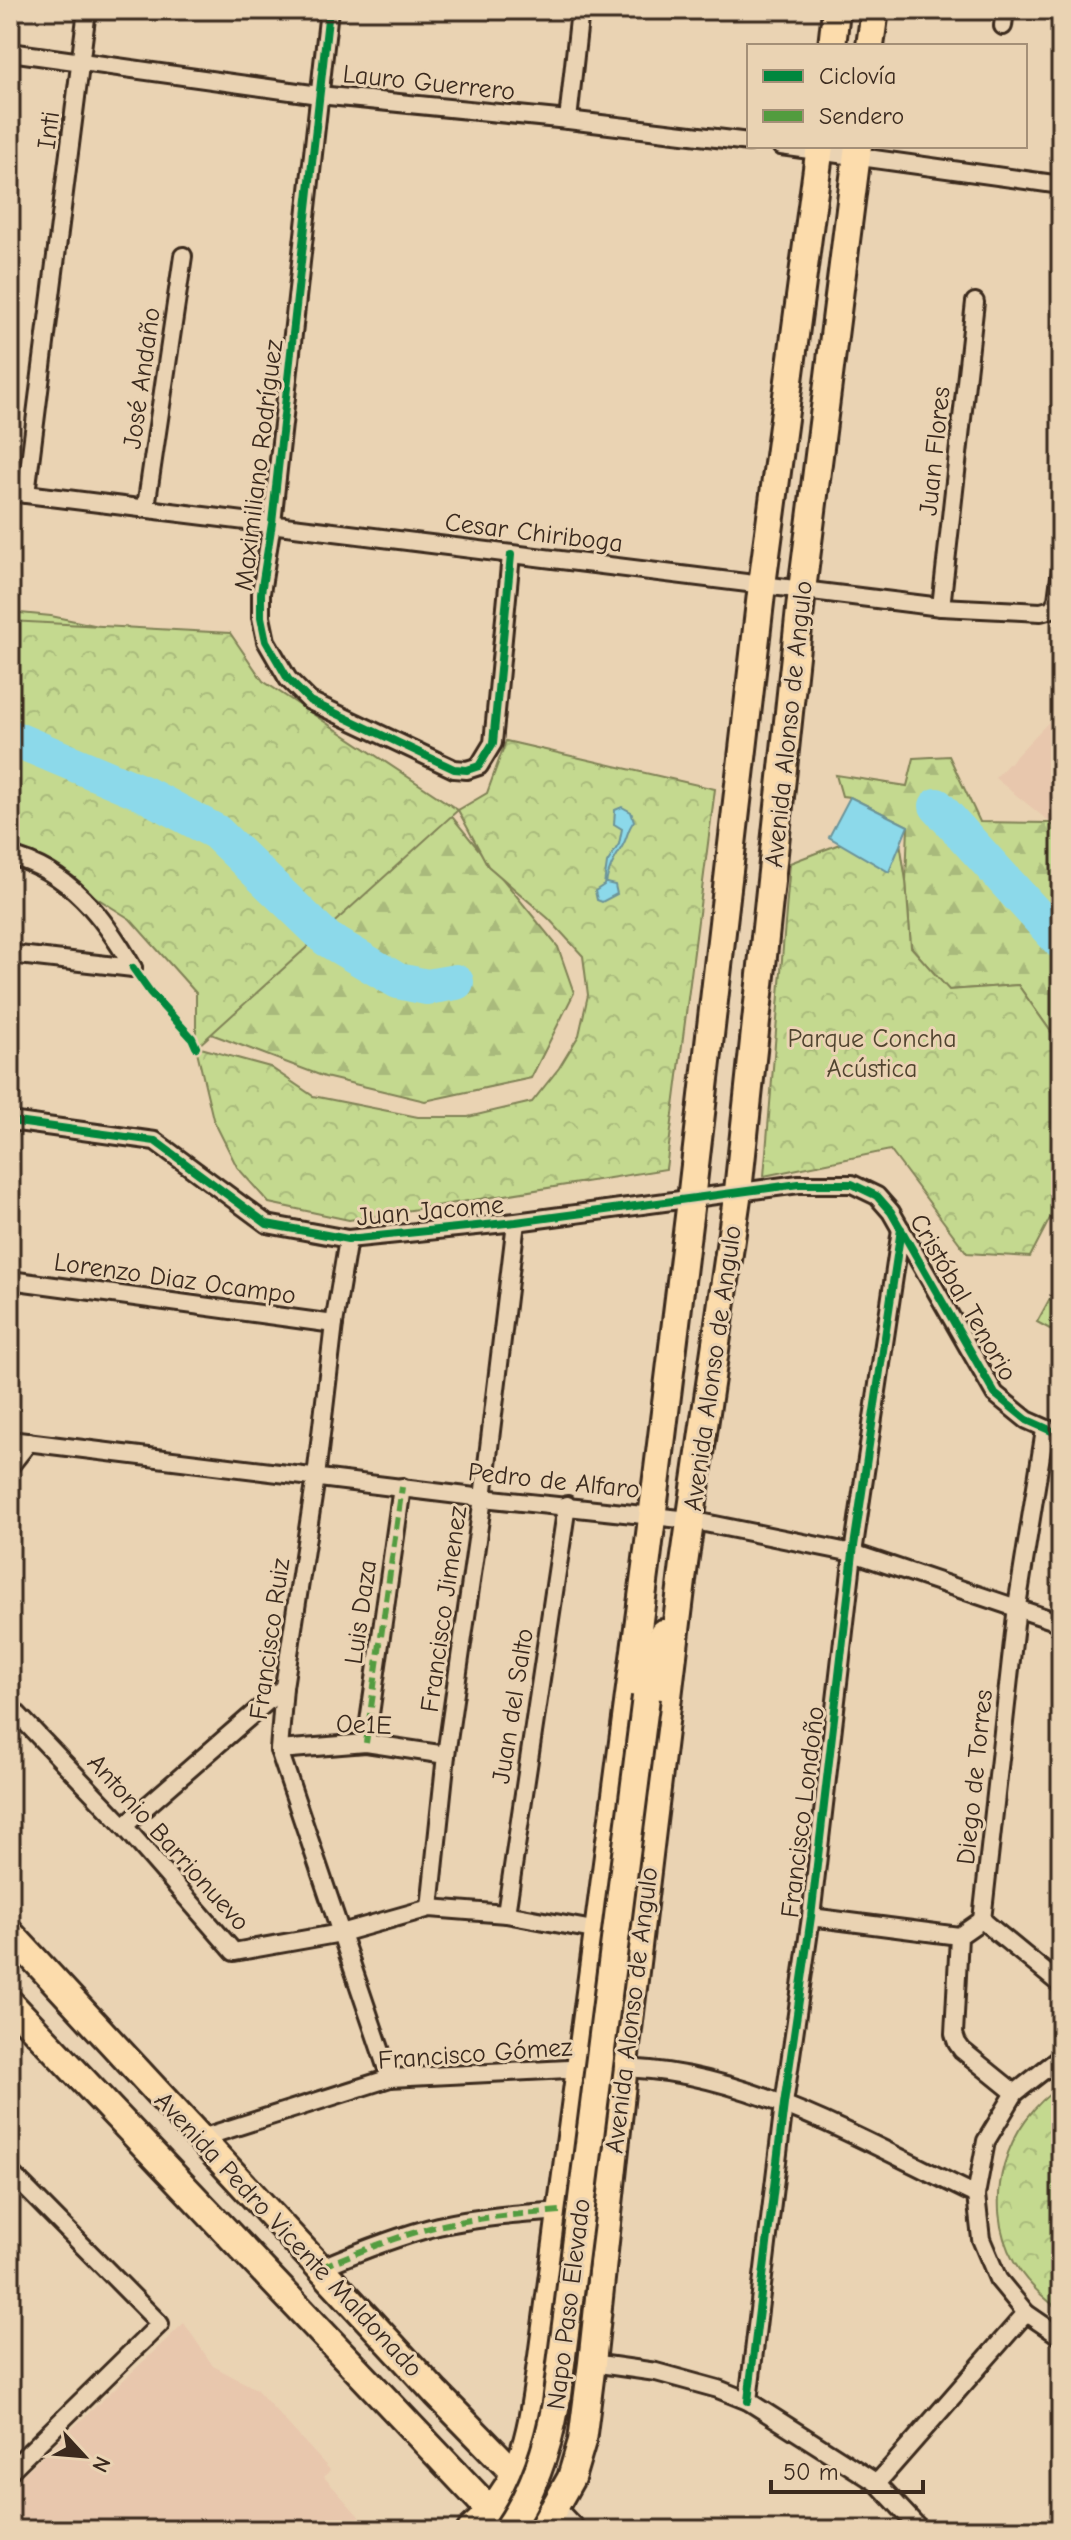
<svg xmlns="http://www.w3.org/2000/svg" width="1071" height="2540" font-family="'Comic Neue',sans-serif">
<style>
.built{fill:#e8c7ad}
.green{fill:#c4d98f;stroke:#808256;stroke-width:2}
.forest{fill:url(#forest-firs);stroke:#808256;stroke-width:2}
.park{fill:url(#park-crowns);stroke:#808256;stroke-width:2;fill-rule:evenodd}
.water{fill:#8cd9ea;stroke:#6c9398;stroke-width:2}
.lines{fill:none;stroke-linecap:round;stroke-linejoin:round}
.river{stroke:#8cd9ea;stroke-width:36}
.street-casing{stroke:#3b2a1e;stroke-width:22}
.secondary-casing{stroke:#3b2a1e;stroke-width:30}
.primary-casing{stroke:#3b2a1e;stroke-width:32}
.street{stroke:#ead3b3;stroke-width:16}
.secondary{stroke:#ead3b3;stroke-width:24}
.primary{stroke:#fcdcac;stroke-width:26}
.primary-bridge-casing{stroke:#3b2a1e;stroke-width:32;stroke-linecap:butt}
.primary-bridge{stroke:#fcdcac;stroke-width:26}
.quiet{stroke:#529c3f;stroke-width:6;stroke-dasharray:12 6;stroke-linecap:butt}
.cycleway-casing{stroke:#ead3b3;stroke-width:13}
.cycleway{stroke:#00873e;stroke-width:8}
.labels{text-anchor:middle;stroke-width:6;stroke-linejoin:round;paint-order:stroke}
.street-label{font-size:26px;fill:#3b2a1e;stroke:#ead3b3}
.park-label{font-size:26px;fill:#50442f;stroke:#ead3b3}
</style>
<defs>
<pattern id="forest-firs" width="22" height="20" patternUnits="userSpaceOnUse" patternTransform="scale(2)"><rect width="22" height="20" fill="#c4d98f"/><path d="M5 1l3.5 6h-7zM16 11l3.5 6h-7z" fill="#a9ba7b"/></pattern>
<pattern id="park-crowns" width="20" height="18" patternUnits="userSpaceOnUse" patternTransform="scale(2)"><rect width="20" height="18" fill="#c4d98f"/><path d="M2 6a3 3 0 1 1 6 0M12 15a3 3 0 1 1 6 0" fill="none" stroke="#a9ba7b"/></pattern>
</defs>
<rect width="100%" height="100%" fill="#ead3b3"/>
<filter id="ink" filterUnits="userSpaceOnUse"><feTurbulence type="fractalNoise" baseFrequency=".0125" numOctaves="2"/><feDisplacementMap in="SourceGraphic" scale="16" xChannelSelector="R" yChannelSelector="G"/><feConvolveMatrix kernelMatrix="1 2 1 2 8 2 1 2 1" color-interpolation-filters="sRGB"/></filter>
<g filter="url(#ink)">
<g class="built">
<path d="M1061,709V831L995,778Z"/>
<path d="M184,2323L213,2366L256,2389L330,2470L324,2477L371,2530H10V2487Z"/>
</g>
<path class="green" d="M1061,1278V1335L1037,1322Z"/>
<g class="forest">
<path d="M10,612L51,616L132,633L436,797L558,947L574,993L531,1078L425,1101L325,1077L211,1034L205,976L10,824Z"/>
<path d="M949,756L980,822L1050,823L1061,831V1046L1018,985L948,990L911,947L906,881L908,826L850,797L842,796L836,775L907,786L914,758Z"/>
</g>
<g class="park">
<path d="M10,621L230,633L263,681L458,810L487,793L506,741L715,789L666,1169L349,1220L269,1203L237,1167L213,1119L196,1047V993L130,919L10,843ZM458,810L488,866L549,919L583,956L588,995L579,1035L559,1068L532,1102L468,1117H418L313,1096L270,1067L197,1047Z"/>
<path d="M897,822L906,881L911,947L949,990L1018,985L1061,1046V1197L1030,1257L967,1253L890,1150L764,1176L790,863Z"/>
<path d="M1061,2086V2311C1042,2297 1026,2282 1014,2262C980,2202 1006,2121 1061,2086Z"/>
</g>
<g class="water">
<path d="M850,797L908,826L889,872L829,837Z"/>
<path d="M622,807L631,812L634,821C627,830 628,836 623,845C615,859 609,867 606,883L615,885L617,894L602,902L597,900L595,891L604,885L607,863L619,844L622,829L614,824L615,810Z"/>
</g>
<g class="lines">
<g class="river">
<path d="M10,737L143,793L216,832L327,939L398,981L427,987L456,982"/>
<path d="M937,806L1061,942"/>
</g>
<g class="street-casing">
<g id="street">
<path d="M329,10L272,523L261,593V617L266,641L288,679L310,701L454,769L467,770L479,766L493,743L511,555"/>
<path d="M1003,26L1005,10"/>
<path d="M10,52L319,95L568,120L749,142"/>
<path d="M568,120L580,10"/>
<path d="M781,146L1061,185"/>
<path d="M10,492L941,607L1041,612L1052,609L1057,600L1061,569"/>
<path d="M26,494L87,10"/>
<path d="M146,507L183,256"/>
<path d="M941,607L975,302"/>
<path d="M10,856C69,871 104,917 133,968"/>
<path d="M10,954L133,968"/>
<path d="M10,1121L155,1141L267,1224L348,1239L516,1222L799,1184H852L877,1196L891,1212L995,1394L1027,1420L1061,1435"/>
<path d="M348,1239L334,1324L316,1477L284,1687L279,1750L390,2078"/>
<path d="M10,1280L334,1324"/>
<path d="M10,1440L483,1498L690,1520L853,1553L1061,1623"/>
<path d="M10,1466L29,1442"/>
<path d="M10,1706L124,1826L234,1952L341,1933L430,1908L506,1914L599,1931"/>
<path d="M366,1743L402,1487"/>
<path d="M279,1750L366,1743L446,1755"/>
<path d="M124,1826L284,1687"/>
<path d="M430,1908L446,1755L483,1498L516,1222"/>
<path d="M506,1914L567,1505"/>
<path d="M811,1917L959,1936"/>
<path d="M982,1920L1017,1606L1045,1430"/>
<path d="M982,1920L959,1936L954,2034L957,2043L962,2050L1015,2093"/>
<path d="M982,1920L1061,1985"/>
<path d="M1061,2057L1015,2093L986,2141L976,2195L981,2239L998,2279L1026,2313L1061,2337"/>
<path d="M615,2068C743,2068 864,2142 976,2195"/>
<path d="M201,2138L390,2078L588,2068"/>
<path d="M10,2172L160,2324L10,2471"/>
<path d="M322,2267C360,2251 398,2236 438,2226C479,2217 520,2214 561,2211"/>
<path d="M592,2363L656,2372L718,2389L748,2401L877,2483L921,2530"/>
<path d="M748,2401L784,2104L811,1917L853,1553L901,1229"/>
<path d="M877,2483L1026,2313"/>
</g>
</g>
<g class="secondary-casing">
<path id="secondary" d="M553,2510L572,2530"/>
</g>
<g class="primary-casing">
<g id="primary">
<path d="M832,46L836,10"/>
<path d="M870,46L875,10"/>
<path d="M647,1687L663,1633"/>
<path d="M10,1933L436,2393L527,2486"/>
<path d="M10,2003L503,2524"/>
<path d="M471,2530C529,2478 531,2429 542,2357L646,1567L691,1200L762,585L820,146"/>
<path d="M537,2530L553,2510L571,2478L582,2441L592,2363L626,2046L684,1564L738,1191L802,590L858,146"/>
</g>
</g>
<use href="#street" class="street"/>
<use href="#secondary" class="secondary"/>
<use href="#primary" class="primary"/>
<g class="primary-bridge-casing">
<path id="primary-bridge" d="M507,2530C534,2491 548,2449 556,2403L646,1697"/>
</g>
<use href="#primary-bridge" class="primary-bridge"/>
<g class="quiet">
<path d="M366,1743L402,1487"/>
<path d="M322,2267C360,2251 398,2236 438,2226C479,2217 520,2214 561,2211"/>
</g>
<g class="cycleway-casing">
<g id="cycleway">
<path d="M329,10L272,523L261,593V617L266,641L288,679L310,701L454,769L467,770L479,766L493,743L511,555"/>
<path d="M133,968L150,992L192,1038L196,1047"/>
<path d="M10,1121L155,1141L267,1224L348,1239L516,1222L799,1184H852L877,1196L891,1212L995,1394L1027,1420L1061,1435"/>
<path d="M748,2401L784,2104L811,1917L853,1553L901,1229"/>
</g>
</g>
<use href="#cycleway" class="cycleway"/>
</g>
</g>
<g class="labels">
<g class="street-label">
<text transform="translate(429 82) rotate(6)" y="9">Lauro Guerrero</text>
<text transform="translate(48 130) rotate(-83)" y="9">Inti</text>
<text transform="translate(141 378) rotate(-82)" y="9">José Andaño</text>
<text transform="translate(934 451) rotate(-84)" y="9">Juan Flores</text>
<text transform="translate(258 465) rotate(-83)" y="9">Maximiliano Rodríguez</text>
<text transform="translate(534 532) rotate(7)" y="9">Cesar Chiriboga</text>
<text transform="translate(788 724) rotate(-84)" y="9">Avenida Alonso de Angulo</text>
<text transform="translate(430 1210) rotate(-5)" y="9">Juan Jacome</text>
<text transform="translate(175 1278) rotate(8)" y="9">Lorenzo Diaz Ocampo</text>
<text transform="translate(964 1297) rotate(60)" y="9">Cristóbal Tenorio</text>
<text transform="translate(712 1368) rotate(-82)" y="9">Avenida Alonso de Angulo</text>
<text transform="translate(554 1480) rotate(6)" y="9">Pedro de Alfaro</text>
<text transform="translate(443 1609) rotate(-82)" y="9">Francisco Jimenez</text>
<text transform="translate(360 1612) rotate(-82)" y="9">Luis Daza</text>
<text transform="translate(269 1639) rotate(-82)" y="9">Francisco Ruiz</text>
<text transform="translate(512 1706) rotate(-81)" y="9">Juan del Salto</text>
<text transform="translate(364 1724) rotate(2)" y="9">Oe1E</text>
<text transform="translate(974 1777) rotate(-84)" y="9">Diego de Torres</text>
<text transform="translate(802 1812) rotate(-83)" y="9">Francisco Londoño</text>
<text transform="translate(169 1842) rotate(48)" y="9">Antonio Barrionuevo</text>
<text transform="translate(631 2010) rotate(-83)" y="9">Avenida Alonso de Angulo</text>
<text transform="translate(475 2053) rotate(-4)" y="9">Francisco Gómez</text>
<text transform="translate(289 2234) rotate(47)" y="9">Avenida Pedro Vicente Maldonado</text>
<text transform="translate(568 2304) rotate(-83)" y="9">Napo Paso Elevado</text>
</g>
<g class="park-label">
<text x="872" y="1047">Parque Concha<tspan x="872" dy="30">Acústica</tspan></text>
</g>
</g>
<rect width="1071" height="2540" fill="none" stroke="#ead3b3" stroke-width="40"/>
<rect x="20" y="20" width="1031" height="2500" fill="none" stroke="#3b2a1e" stroke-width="3" filter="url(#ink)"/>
<rect x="747" y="44" width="280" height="104" fill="#ead3b3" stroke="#a48f77" stroke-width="2"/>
<rect x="763" y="70" width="40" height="12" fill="#00873e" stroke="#a48f77" stroke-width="2"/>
<text x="819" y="84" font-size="24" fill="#3b2a1e">Ciclovía</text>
<rect x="763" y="110" width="40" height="12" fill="#529c3f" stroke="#a48f77" stroke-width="2"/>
<text x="819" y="124" font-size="24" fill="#3b2a1e">Sendero</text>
<g transform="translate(84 2456) rotate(116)" stroke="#ead3b3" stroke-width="6" paint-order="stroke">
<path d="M0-6L14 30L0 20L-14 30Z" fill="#3b2a1e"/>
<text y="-12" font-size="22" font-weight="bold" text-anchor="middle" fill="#3b2a1e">N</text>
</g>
<path d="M771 2480v12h152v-12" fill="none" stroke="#3b2a1e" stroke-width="4"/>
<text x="783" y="2480" font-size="24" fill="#3b2a1e" stroke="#ead3b3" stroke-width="6" paint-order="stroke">50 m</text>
</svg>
